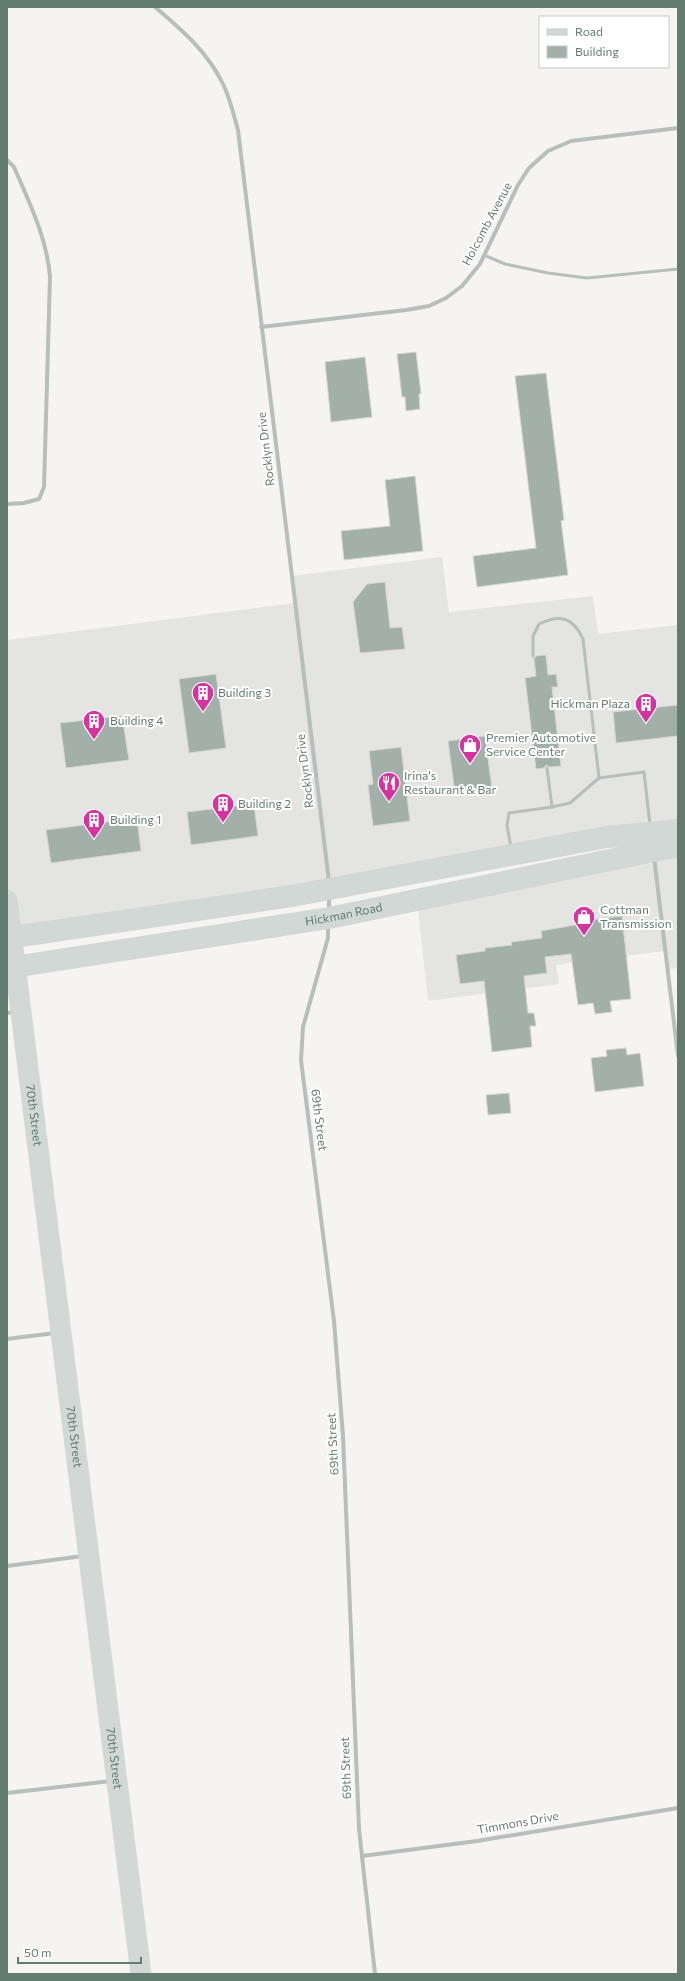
<svg xmlns="http://www.w3.org/2000/svg" width="685" height="1981" font-family="Commissioner,sans-serif">
<style>
.built{fill:#e4e4e3}
.building{fill:#a2b0a9;stroke:#d7d6d5}
.lines{fill:none;stroke-linecap:round;stroke-linejoin:round}
.lane{stroke:#b6bfbb;stroke-width:3}
.street{stroke:#b6bfbb;stroke-width:4}
.secondary{stroke:#d1d8d5;stroke-width:21}
.primary{stroke:#d1d8d5;stroke-width:22}
.labels{text-anchor:middle;stroke-width:4;stroke-linejoin:round;paint-order:stroke}
.street-label{font-size:12px;fill:#637c71;stroke:#fff}
.poi-label{font-size:12px;fill:#637c71;stroke:#fff;text-anchor:start}
</style>
<rect width="100%" height="100%" fill="#f6f3f3"/>
<g class="built">
<path d="M442,557L449,612L593,596L598,634L678,625V830L12,937L7,900V640L294,603L291,576Z"/>
<path d="M678,846V968L667,969L665,951L572,962L556,965L559,984L428,1001L417,899Z"/>
</g>
<g class="building">
<path d="M416,352L421,394H419L420,409L406,411L405,397H402L397,354Z"/>
<path d="M365,357L372,417L331,422L325,362Z"/>
<path d="M546,373L564,520L561,521L568,575L477,587L473,556L536,548L515,376Z"/>
<path d="M415,476L423,551L344,560L341,531L390,526L385,480Z"/>
<path d="M385,582L390,628L402,627L405,649L360,653L353,602L367,584Z"/>
<path d="M546,655L548,675L556,674L558,687H552L561,766L550,767L546,765L544,768L536,769L525,678L536,676L534,659L536,656Z"/>
<path d="M216,674L226,748L189,753L179,679Z"/>
<path d="M678,705V736L616,743L613,712Z"/>
<path d="M122,716L129,760L66,768L60,723Z"/>
<path d="M485,736L492,788L455,793L448,741Z"/>
<path d="M401,747L410,821L373,826L368,785L373,784L369,751Z"/>
<path d="M254,804L258,836L191,845L187,812Z"/>
<path d="M137,818L141,851L51,863L46,830Z"/>
<path d="M622,916L631,999L610,1001L612,1012L595,1014L593,1003L578,1005L571,954L545,957L547,973L524,976L528,1013H534L536,1026H530L532,1047L492,1052L484,981L460,984L456,955L485,951V948L512,945L511,942L542,938L541,931L580,924V921Z"/>
<path d="M626,1048L627,1055L640,1053L644,1086L595,1092L591,1058L607,1056L606,1050Z"/>
<path d="M509,1093L511,1113L488,1115L486,1095Z"/>
</g>
<g class="lines">
<g class="lane">
<path d="M484,255L505,264L548,273L587,278L678,269"/>
<path d="M533,656V636L539,624C560,614 573,617 583,639L599,778"/>
<path d="M547,768L552,807"/>
<path d="M511,848L507,825L509,813L552,807L570,803L599,778L644,772L650,825"/>
</g>
<g class="street">
<path d="M155,7C182,30 208,52 224,86C230,99 234,116 238,130L329,882"/>
<path d="M7,160L14,167C29,202 47,238 50,277L44,487L39,499L24,503L7,504"/>
<path d="M261,327L406,310L429,306L446,298L462,286L480,264L518,185L529,168L548,151L571,141L678,128"/>
<path d="M654,857L678,1056"/>
<path d="M329,912V896"/>
<path d="M328,924V938L303,1027L301,1060L334,1321L343,1436L359,1829L375,1974"/>
<path d="M7,1013L15,1012"/>
<path d="M7,1339L55,1333"/>
<path d="M7,1566L83,1556"/>
<path d="M7,1793L111,1781"/>
<path d="M362,1856L477,1841L678,1808"/>
</g>
<path class="secondary" id="s1" d="M7,900L141,1974"/>
<g class="primary">
<path d="M7,938L292,896L607,837L678,830"/>
<path id="s2" d="M7,968L329,918L678,846"/>
</g>
</g>
<defs>
<g id="building-pin" transform="scale(1.15)"><path d="M0 17L-7.5 6A9.5 9.5 0 1 1 7.5 6Z" fill="#d5349f" stroke="#fff"/><path d="M-4-6H4V6H1V3H-1V6H-4ZM-2.5-4.3h1.7v1.8h-1.7ZM.8-4.3h1.7v1.8H.8ZM-2.5-1h1.7V.8h-1.7ZM.8-1h1.7V.8H.8Z" fill="#fff"/></g>
<g id="shop-pin" transform="scale(1.15)"><path d="M0 17L-7.5 6A9.5 9.5 0 1 1 7.5 6Z" fill="#d5349f" stroke="#fff"/><path d="M-5-2.5h2.3a2.7 3.5 0 0 1 5.4 0H5L5.5 6h-11ZM-1.5-2.5h3a1.5 2.3 0 0 0-3 0Z" fill="#fff"/></g>
<g id="restaurant-pin" transform="scale(1.15)"><path d="M0 17L-7.5 6A9.5 9.5 0 1 1 7.5 6Z" fill="#d5349f" stroke="#fff"/><path d="M-5-6h1v4h1v-4h1v4h1v-4h1v5L-1.5 .5V6h-2V.5L-5-1ZM5-6V6H3V1.5H1.5Q1.5-4 5-6Z" fill="#fff"/></g>
</defs>
<g fill-rule="evenodd">
<use href="#building-pin" x="203" y="693"/>
<use href="#building-pin" x="646" y="704"/>
<use href="#building-pin" x="94" y="721"/>
<use href="#shop-pin" x="470" y="745"/>
<use href="#restaurant-pin" x="389" y="783"/>
<use href="#building-pin" x="223" y="804"/>
<use href="#building-pin" x="94" y="820"/>
<use href="#shop-pin" x="584" y="917"/>
</g>
<g class="labels">
<g class="street-label">
<text transform="translate(487 224) rotate(-62)" y="4">Holcomb Avenue</text>
<text transform="translate(266 449) rotate(-97)" y="4">Rocklyn Drive</text>
<text transform="translate(305 771) rotate(-97)" y="4">Rocklyn Drive</text>
<text dy="4" stroke="none"><textPath href="#s2" startOffset="341">Hickman Road</textPath></text>
<text dy="4" stroke="none"><textPath href="#s1" startOffset="217">70th Street</textPath></text>
<text transform="translate(319 1120) rotate(83)" y="4">69th Street</text>
<text dy="4" stroke="none"><textPath href="#s1" startOffset="541">70th Street</textPath></text>
<text transform="translate(333 1444) rotate(-93)" y="4">69th Street</text>
<text dy="4" stroke="none"><textPath href="#s1" startOffset="865">70th Street</textPath></text>
<text transform="translate(346 1768) rotate(-92)" y="4">69th Street</text>
<text transform="translate(518 1823) rotate(-10)" y="4">Timmons Drive</text>
</g>
<g class="poi-label">
<text x="218" y="697">Building 3</text>
<text x="630" y="708" text-anchor="end">Hickman Plaza</text>
<text x="110" y="725">Building 4</text>
<text x="486" y="742">Premier Automotive<tspan x="486" dy="14">Service Center</tspan></text>
<text x="404" y="780">Irina's<tspan x="404" dy="14">Restaurant &amp; Bar</tspan></text>
<text x="238" y="808">Building 2</text>
<text x="110" y="824">Building 1</text>
<text x="600" y="914">Cottman<tspan x="600" dy="14">Transmission</tspan></text>
</g>
</g>
<rect width="685" height="1981" fill="none" stroke="#637c71" stroke-width="16"/>
<rect x="539" y="16" width="130" height="52" fill="#ffffff" stroke="#c1cbc6"/>
<rect x="547" y="29" width="20" height="6" fill="#d1d8d5" stroke="#c1cbc6"/>
<text x="575" y="36" font-size="12" fill="#637c71">Road</text>
<rect x="547" y="46" width="20" height="12" fill="#a2b0a9" stroke="#c1cbc6"/>
<text x="575" y="56" font-size="12" fill="#637c71">Building</text>
<path d="M18 1957v6h123v-6" fill="none" stroke="#637c71" stroke-width="2"/>
<text x="24" y="1957" font-size="12" fill="#637c71" stroke="#ffffff" stroke-width="3" paint-order="stroke">50 m</text>
</svg>
